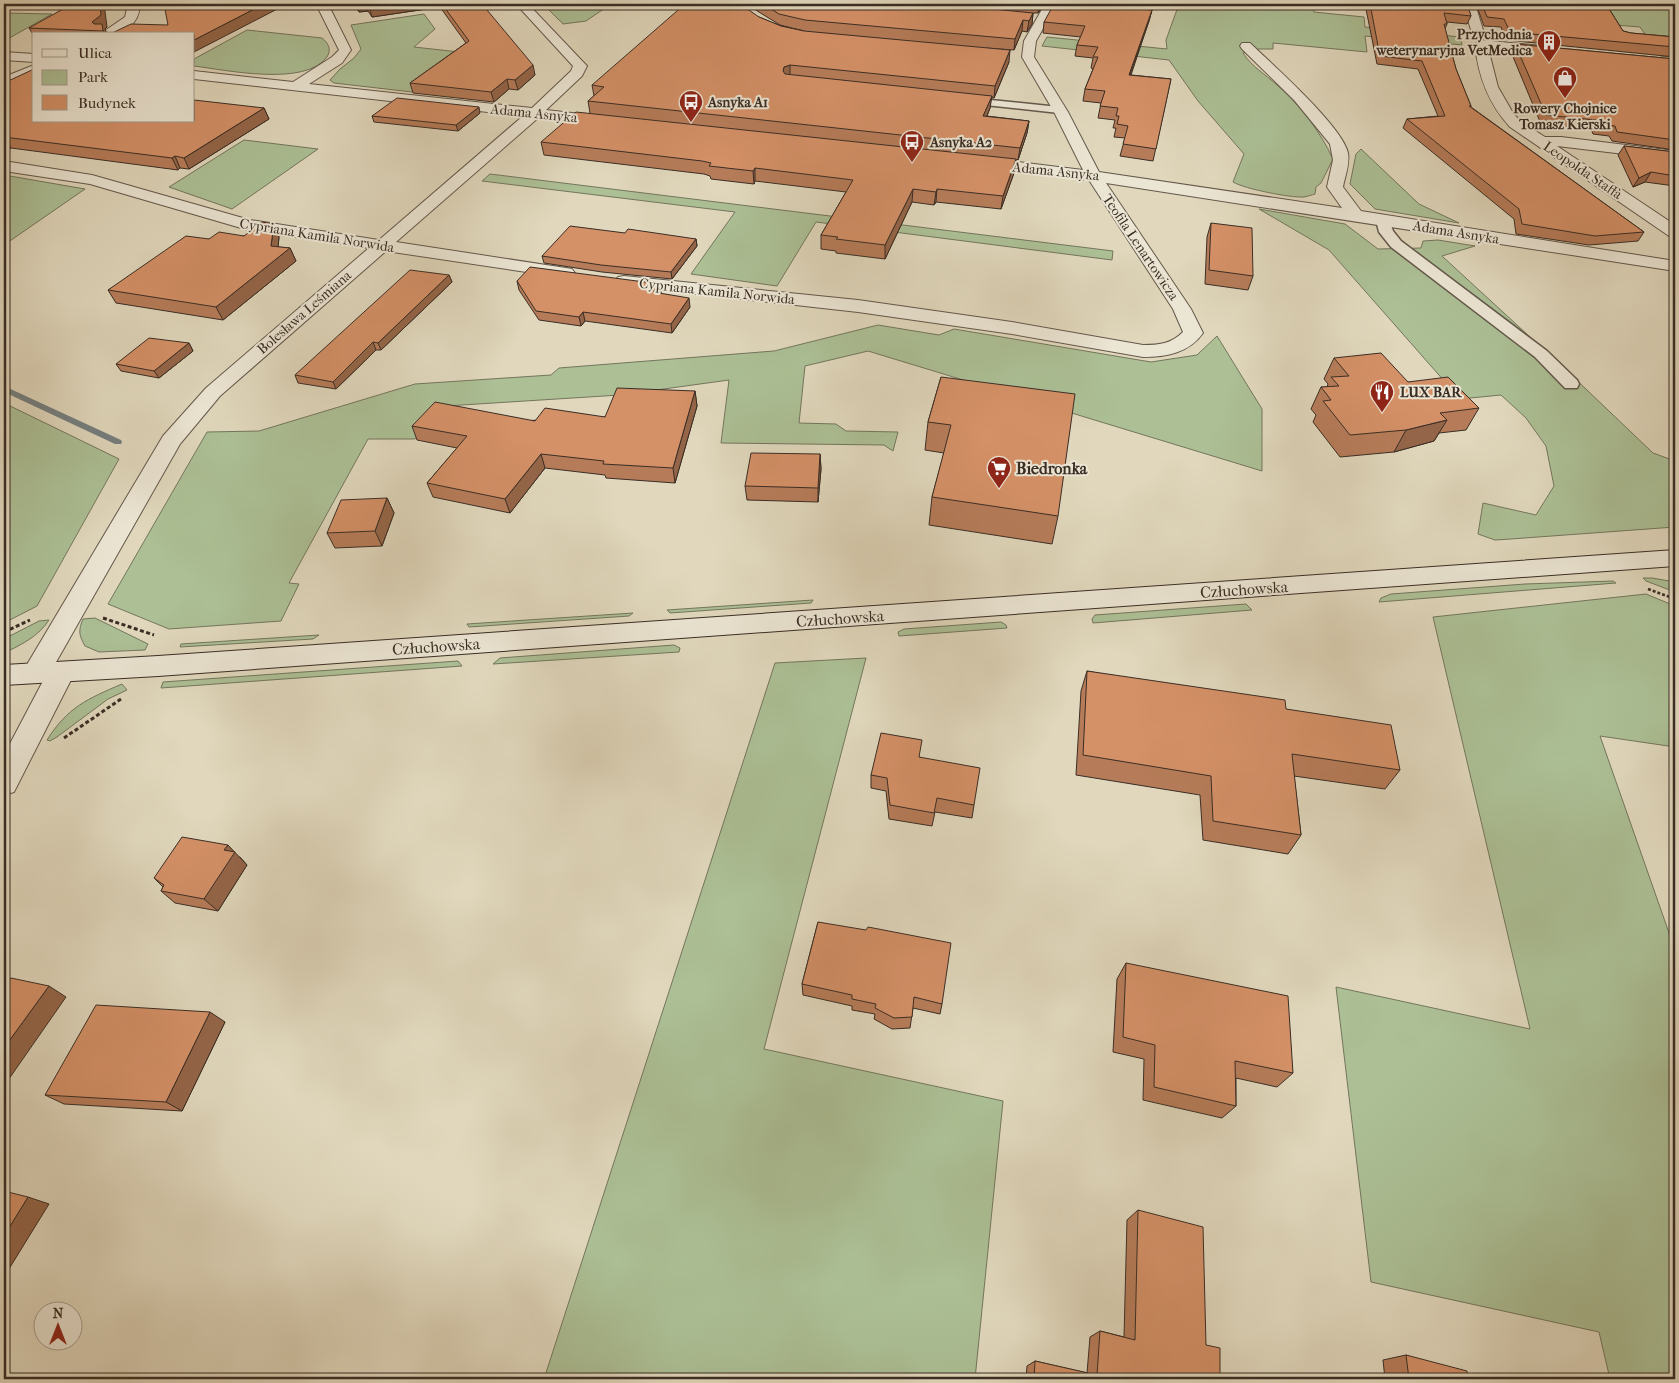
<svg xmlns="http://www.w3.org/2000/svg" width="1679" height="1383" font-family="'IM FELL French Canon',serif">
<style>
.green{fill:#acbf95;stroke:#73765d}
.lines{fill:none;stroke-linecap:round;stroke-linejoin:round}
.stream{fill:#747f80;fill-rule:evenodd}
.lane-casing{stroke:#64584b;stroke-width:3}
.street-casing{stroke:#64584b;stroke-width:2}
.secondary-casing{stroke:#3a2d25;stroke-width:2}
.path-far1{stroke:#3a2d25;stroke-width:2.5;stroke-dasharray:3 2;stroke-linecap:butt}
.path{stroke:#3a2d25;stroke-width:3;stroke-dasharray:4 2.5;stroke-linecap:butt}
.lane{fill:#ebe5d3;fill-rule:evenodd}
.street{fill:#ebe5d3;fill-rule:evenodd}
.secondary{fill:#ebe5d3;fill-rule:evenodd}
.wall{fill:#b67c59;stroke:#3a2d25}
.shaded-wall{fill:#946548;stroke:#3a2d25}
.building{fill:#d49067;stroke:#3a2d25}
.labels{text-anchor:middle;stroke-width:4;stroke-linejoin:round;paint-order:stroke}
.far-poi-label{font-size:14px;font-weight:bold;fill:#3a2d25;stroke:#ebe5d3;text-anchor:start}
.far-street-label{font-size:14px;fill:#3a2d25;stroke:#ebe5d3}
.poi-label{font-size:16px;font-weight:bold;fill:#3a2d25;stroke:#ebe5d3;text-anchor:start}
.street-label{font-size:16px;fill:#3a2d25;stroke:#ebe5d3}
</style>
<rect width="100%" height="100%" fill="#e0d7bc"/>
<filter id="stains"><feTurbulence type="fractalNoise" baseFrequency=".004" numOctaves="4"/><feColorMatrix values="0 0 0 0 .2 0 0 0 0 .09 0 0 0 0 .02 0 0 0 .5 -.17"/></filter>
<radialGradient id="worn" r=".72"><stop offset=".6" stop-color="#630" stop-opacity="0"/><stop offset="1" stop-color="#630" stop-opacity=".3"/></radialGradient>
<g class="green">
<path d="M543,4H622L608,6L586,21L563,24Z"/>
<path d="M1179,4H1313L1314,12L1364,17L1365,27L1460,37L1462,45L1365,36L1367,52L1273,43V49H1259L1243,53C1252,67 1265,74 1277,85C1300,105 1320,131 1333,159L1321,183L1316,187L1315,194C1312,195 1308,196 1304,197C1291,198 1245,189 1233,182L1244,154L1198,101L1169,60L1042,46L1047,37L1167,49L1166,40Z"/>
<path d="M1604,4H1666L1675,19V57L1660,56L1640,27L1615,25Z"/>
<path d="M4,13L52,14L4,41Z"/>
<path d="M424,14L435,29L414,47L468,53L412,92L334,83L330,80L340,69L354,58L361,49L351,25Z"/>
<path d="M247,30L322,38C328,43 332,49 327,57C305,87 226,70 194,66V59Z"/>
<path d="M244,140L318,149L232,209L169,187Z"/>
<path d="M1361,149L1419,204L1459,223L1375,209L1350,184L1356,154Z"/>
<path d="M490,174L1113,251L1112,260L816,222L777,286L691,274L735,212L482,181Z"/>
<path d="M4,175L85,189L4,245Z"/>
<path d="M1259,209L1345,224L1378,249L1421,248L1423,241L1438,240L1475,246L1442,256L1567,371L1653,453L1675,461V527L1511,539L1495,540L1478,534L1483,503L1536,515L1554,486L1546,446L1526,418L1501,395L1460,399L1329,250Z"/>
<path d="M878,325L939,335L954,329L1151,362L1197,355L1217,336L1262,409V471L868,351L805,366L799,423L836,424L846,431L898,432L893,451L884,445L721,443L729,380L620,395L446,406L415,439H368L289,583L299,584L281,621L169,629L108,604L207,432L259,431L415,384L551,375L559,368L774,351Z"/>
<path d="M4,403L119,459L37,606L4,623Z"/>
<path d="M1643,578H1652L1675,582V592L1646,581Z"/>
<path d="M1613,581L1616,583L1379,602L1381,598L1391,594L1525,584Z"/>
<path d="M1646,594L1675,606V747L1600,736L1675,950V1379H1610L1599,1332L1371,1282L1336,987L1530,1029L1433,617Z"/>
<path d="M813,600L811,603L670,613L667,610Z"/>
<path d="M1246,604L1252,610L1093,623L1092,619L1095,615Z"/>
<path d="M633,613L629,616L469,627L467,624Z"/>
<path d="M95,618L148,644L145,650L99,652L85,646C79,635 78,631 83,619Z"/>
<path d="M49,620C39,636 21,645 4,653V639L39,621Z"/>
<path d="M1001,622L1006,625L1007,628L899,636L898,632L904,629Z"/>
<path d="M319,635L313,639L180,647L181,644Z"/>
<path d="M674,645L680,648L679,652L493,664L500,658Z"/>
<path d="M866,658L764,1049L1003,1101L975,1379H544L775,663Z"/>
<path d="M458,661L462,666L161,688L163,682Z"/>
<path d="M122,684L127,690L108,699L57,737L50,741L47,740C68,707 87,699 122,684Z"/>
</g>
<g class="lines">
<path class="stream" d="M4,386L121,440L122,442L121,444H115L4,392Z"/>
<g class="lane-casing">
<g id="lane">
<path d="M961,97L1059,107L1065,110L1059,113L957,102L955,100L957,98Z"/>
<path d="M1383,216L1388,217L1393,231L1401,241L1547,351L1577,380L1579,384L1577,388H1565L1535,357L1391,247L1379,232L1376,220Z"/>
</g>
</g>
<g class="street-casing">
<g id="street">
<path d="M128,4H140C139,28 121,34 100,34L125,17Z"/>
<path d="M316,4H328L351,50L342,63L309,84L532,108L571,71L573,66L516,4H528L587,66L582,76L546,110L607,117L612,118L614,121L612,124L607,125L538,118L396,242L566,268L572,269L575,273L572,277L566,278L386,251L220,396L180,444L55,664L61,662L71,665L75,672L14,792L4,795V755L43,681L36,683L26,680L22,673L163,436L206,388L369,248L248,230L90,184L4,171V161L92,175L250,220L379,240L523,116L194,79V71L293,82L332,57L339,50Z"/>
<path d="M1045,4H1057L1036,41L1034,57L1068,112L1099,172L1342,208L1327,187L1333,160L1330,144L1294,100L1242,49L1240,46L1242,43H1250C1272,64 1343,127 1348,153C1350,164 1345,176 1343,187L1361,211L1675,261V271L1106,183L1191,309L1203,333C1189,353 1166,357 1143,357L1012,334L858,312L624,286L618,285L615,281L618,277L624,276L858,300L1012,322L1143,345C1159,345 1171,344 1183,332L1173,309L1089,180L978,167L973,165L970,162L973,159L978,157L1083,170L1054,112L1022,57L1024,41Z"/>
<path d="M1463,4H1475L1484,33L1482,36L1478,37L1472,33Z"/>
<path d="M1481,40L1552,47L1558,51L1552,55L1488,48L1498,87L1513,113L1520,121L1545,137H1561L1675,151V160L1557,146L1675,225V237L1669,236L1510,127C1488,103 1478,76 1475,44Z"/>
<path d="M4,52L34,54V62L4,60Z"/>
<path d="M34,65V74L4,86V77Z"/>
</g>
</g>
<g class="secondary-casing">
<path id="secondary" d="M1675,550V566L158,676L4,685V665L158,656Z"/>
</g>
<path class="path-far1" d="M1648,589L1675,599"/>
<g class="path">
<path d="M103,618L154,635"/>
<path d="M4,632L30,620"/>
<path d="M64,738L121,699"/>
</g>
<use href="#lane" class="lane"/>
<use href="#street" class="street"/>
<use href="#secondary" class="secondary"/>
</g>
<g class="wall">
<path d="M354,4H482L535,75L518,90L509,89L494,102L413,93L410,83L466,43L440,7L372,17L368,11L359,12Z"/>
<path d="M746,4H1044L1038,13H1033L1032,24L1027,32L1022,31L1014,50L985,48L1009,62L994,98H991L990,108L987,116L1029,121L1027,133L1018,160H1016L1014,173L1001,209L936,202L934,205L912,202L885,259L836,253V251L821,249V235L846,192L755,181L754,184L711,179L710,176L704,174L544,155L541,142L590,113L588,101L594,96L592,85L759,17L781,26L804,31L780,25Z"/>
<path d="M1365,4H1467L1471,16L1467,24L1447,22V24L1445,29L1456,69L1471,106V107L1644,232L1638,241L1589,245L1516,234L1514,219L1403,128L1407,119L1438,116L1418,69L1377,64Z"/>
<path d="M1476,4H1606L1623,31L1631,33L1675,37V57L1506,40L1501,27L1484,26Z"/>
<path d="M1127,8L1152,10L1149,21L1131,75L1171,79L1153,161L1120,156L1125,138L1114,137L1116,128H1113L1115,120L1098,118L1101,103L1083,101L1085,89L1093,69L1091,68L1093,58L1075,56L1077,45L1081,37L1043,33L1044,22Z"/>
<path d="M107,27L105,29L107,34H34V36L29,28Z"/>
<path d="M1515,44L1675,59V150L1612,141L1609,136L1593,134L1591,129L1541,124L1511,52Z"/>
<path d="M4,83L34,121L264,108L269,119L189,169L180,168L178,170L11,148L7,150H4Z"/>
<path d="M480,113L458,131L374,122L372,116Z"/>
<path d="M1624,146L1675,152V186L1645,182L1633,187L1618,155Z"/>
<path d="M1211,223L1253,276L1248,290L1205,284L1207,237Z"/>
<path d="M274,224L279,237L278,247L290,248L296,261L223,320L116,303L108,290L209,239L244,236Z"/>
<path d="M696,239L697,246L672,279L602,272L544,263L542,256Z"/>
<path d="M449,275L452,282L381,350H376L336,389L298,383L295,375Z"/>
<path d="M517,281L660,284L661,292V294L690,307L672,333L585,321L581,326L539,320L519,290Z"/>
<path d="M189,343L193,351L159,378L121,371L116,364Z"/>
<path d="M1334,358L1408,382L1479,408L1466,430L1439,433L1434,441L1394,452L1340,457L1313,422L1316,415L1311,409L1321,387H1327L1328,384L1324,379Z"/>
<path d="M941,377L1058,516L1052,544L929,525L932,497L944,453L925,450L928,422Z"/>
<path d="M695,391L697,406L675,483L606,478L605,475L545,468L510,513L433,497L427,483L457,448L417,440L412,426L605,417Z"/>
<path d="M820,454L821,469L818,502L747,500L745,486Z"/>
<path d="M387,498L394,513L382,546L335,548L327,533Z"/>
<path d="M1087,671L1286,709L1400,770L1385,789L1294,776L1301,835L1288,854L1203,840L1200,795L1076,775L1081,691Z"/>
<path d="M920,757L974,805L972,818L935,812L932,826L889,819L886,791L871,788V775Z"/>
<path d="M240,857L247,865L218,911L175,903L161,891L163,887L154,878Z"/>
<path d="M818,922L942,1004L940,1014L913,1008L910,1028L892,1029L874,1019L875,1014L852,1010V1006L803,995L802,984Z"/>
<path d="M1126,963L1293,1073L1277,1087L1236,1078V1106L1222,1118L1143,1100L1144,1059L1113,1052L1117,979Z"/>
<path d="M225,1022L182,1111L64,1104L45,1095Z"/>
<path d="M1138,1210L1206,1345L1220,1379H1026L1027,1366L1035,1361L1087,1373L1090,1337L1100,1331L1124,1337L1127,1220Z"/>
<path d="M1406,1355L1468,1379H1385L1383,1360Z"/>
</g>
<g class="shaded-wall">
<path d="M100,4H104L107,27L105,29L107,34H105L103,30L102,31L92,22Z"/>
<path d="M264,4H287L194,52V40Z"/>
<path d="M356,4H366L368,11L359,12Z"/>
<path d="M393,4H439L440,7L372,17L369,7Z"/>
<path d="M1039,4H1044L1038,13Z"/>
<path d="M1152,10L1149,21L1126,86L1129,75Z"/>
<path d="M1033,13L1032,24L1027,32L1029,21Z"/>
<path d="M1023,20L1022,31L1014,50L1015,39Z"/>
<path d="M1010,50L1009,62L994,98L995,86Z"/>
<path d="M533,65L535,75L518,90L515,80Z"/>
<path d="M790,65V77L784,79L783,71L784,67Z"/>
<path d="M507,79L509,89L494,102L491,92Z"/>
<path d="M992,96L990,108L982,128L983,116Z"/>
<path d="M479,107L480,113L458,131L456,125Z"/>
<path d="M264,108L269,119L189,169L184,158Z"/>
<path d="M1029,121L1027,133L1018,160L1020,148Z"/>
<path d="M4,137L11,148L7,150L4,144Z"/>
<path d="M175,156L180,168L178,170L172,158Z"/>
<path d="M1016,159L1014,173L1001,209L1003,196Z"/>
<path d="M755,168V181L754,184L753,171Z"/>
<path d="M1651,172L1645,182L1633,187L1639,178Z"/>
<path d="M913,189L912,202L885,259V245Z"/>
<path d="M937,189L936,202L934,205L936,192Z"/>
<path d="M274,224L279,237L277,258L271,246Z"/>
<path d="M696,239L697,246L672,279L671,272Z"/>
<path d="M290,248L296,261L223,320L216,307Z"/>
<path d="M449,275L452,282L381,350L378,343Z"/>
<path d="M660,284L661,292L655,301L653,292Z"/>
<path d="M689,298L690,307L672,333L671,324Z"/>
<path d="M583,312L585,321L581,326L579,317Z"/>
<path d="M373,342L376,350L336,389L333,382Z"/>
<path d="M189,343L193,351L159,378L154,371Z"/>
<path d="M695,391L697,406L675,483L673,468Z"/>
<path d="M1447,420L1434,441L1394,452L1406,430Z"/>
<path d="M541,454L545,468L510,513L505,499Z"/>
<path d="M820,454L821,469L818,502V488Z"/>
<path d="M387,498L394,513L382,546L375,531Z"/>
<path d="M228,845L247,865L218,911L204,899L224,850Z"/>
<path d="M49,986L66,997L4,1086V1048Z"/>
<path d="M210,1012L225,1022L182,1111L166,1102Z"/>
<path d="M28,1197L49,1204L4,1277V1236Z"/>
</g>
<g class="building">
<path d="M72,4H100L101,15L92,22L94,24H102L103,31L29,28Z"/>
<path d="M164,4H264L194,40V34H110L131,24L168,25Z"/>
<path d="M367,4H393L369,7Z"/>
<path d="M442,4H482L533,65L515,80L507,79L491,92L410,83L469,41Z"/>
<path d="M685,4H740L759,17L781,26L804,31L1010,50L995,86L790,65L784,67L783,71L785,74L992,96L983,116L1029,121L1020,148L588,101L604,87L592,85Z"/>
<path d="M763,4H942L1033,13L1029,21L1023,20L1015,39L805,20L779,14Z"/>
<path d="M1054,4H1127L1126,8L1152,10L1129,75L1171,79L1156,149L1123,144L1128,126L1117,124L1119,116H1116L1118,108L1100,106L1105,91L1085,89L1098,57H1093L1098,47L1077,45L1085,26L1044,22Z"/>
<path d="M1370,4H1467L1471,16L1444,13L1447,24H1444L1456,69L1471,106H1469L1644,232L1595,236L1522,224L1519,209L1407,119L1445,116L1422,61L1380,56Z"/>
<path d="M1482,4H1606L1623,31L1631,33L1675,37V47L1510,32L1504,19L1487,17Z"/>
<path d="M1515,44L1675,59V140L1617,132L1615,126L1598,124L1596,120L1546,115Z"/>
<path d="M34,69V121H194V100L264,108L184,158L175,156L172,158L4,137V83Z"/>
<path d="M397,98L479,107L456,125L372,116Z"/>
<path d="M576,112L1016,159L1003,196L937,189L936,192L913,189L885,245L836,239L838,237L821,235L853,180L755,168L753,171L709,166L711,163L702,161L541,142Z"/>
<path d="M1624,146L1675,152V176L1651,172L1639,178Z"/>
<path d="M262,222L274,224L271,246L290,248L216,307L108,290L186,236L209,239L219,232L244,236Z"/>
<path d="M1211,223L1252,228L1253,276L1209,270Z"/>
<path d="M570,226L625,233L628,229L696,239L671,272L601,265L542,256Z"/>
<path d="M530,267L660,284L653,292L689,298L671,324L583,312L579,317L536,311L517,281Z"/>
<path d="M410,270L449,275L378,343L373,342L333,382L295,375Z"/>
<path d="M149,338L189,343L154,371L116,364Z"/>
<path d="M1381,353L1408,382L1448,377L1479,408L1440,413L1447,420L1406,430L1350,435L1323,401L1331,400L1321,387L1339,386L1331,377L1349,376L1334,358Z"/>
<path d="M941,377L1075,394L1058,516L932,497L951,425L928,422Z"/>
<path d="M617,388L695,391L673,468L603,464L604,461L541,454L505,499L427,483L467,436L412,426L435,402L535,421L545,408L605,417Z"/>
<path d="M751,453L820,454L818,488L745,486Z"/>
<path d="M387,498L375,531L327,533L341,500Z"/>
<path d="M1087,671L1285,700L1286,709L1391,725L1400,770L1292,754L1301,835L1213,821L1211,776L1083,755Z"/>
<path d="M881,733L922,740L919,757L980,768L974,805L937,798L934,813L890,805L887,778L871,775Z"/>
<path d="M182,837L228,845L224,850L235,852L204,899L161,891L164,885L154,878Z"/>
<path d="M818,922L866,930L868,927L951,943L942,1004L914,997L912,1017L894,1018L875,1008L876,1004L852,999V995L802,984Z"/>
<path d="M1126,963L1288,996L1293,1073L1235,1061L1236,1106L1154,1087L1155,1045L1123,1037Z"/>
<path d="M11,978L49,986L4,1048V988Z"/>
<path d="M96,1005L210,1012L166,1102L45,1095Z"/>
<path d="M4,1191L28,1197L4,1236Z"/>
<path d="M1138,1210L1203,1227L1206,1345L1220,1348V1379H1034L1035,1361L1097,1375L1100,1331L1135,1340Z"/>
<path d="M1406,1355L1467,1371L1468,1379H1409Z"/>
</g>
<defs>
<g id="building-pin" transform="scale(1.25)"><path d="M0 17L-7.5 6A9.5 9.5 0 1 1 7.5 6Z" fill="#8f2418" stroke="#ebe5d3"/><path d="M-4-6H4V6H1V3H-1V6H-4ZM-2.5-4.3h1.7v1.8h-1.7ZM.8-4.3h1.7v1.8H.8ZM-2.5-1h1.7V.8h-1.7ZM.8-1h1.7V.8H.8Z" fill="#fff"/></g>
<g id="shop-pin" transform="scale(1.25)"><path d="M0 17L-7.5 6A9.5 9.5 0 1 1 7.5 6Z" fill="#8f2418" stroke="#ebe5d3"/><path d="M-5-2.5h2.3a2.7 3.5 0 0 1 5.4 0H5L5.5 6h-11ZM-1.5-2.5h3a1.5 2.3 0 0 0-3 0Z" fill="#fff"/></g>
<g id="bus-pin" transform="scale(1.25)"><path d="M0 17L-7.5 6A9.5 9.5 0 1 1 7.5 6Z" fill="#8f2418" stroke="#ebe5d3"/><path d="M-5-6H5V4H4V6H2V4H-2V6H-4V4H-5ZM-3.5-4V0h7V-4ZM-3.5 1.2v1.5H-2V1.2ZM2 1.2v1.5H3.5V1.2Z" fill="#fff"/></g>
<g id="restaurant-pin" transform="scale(1.25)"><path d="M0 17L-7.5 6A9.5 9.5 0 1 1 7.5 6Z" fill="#8f2418" stroke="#ebe5d3"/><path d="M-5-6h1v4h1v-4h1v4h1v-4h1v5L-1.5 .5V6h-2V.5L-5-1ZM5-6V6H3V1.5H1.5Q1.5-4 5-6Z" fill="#fff"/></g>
<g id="supermarket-pin" transform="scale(1.25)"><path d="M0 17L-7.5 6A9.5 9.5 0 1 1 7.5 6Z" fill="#8f2418" stroke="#ebe5d3"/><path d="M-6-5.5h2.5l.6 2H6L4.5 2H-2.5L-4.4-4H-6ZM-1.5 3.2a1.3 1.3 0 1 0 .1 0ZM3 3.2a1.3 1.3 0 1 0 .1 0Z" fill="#fff"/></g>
</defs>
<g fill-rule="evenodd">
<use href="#building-pin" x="1549" y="42"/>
<use href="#shop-pin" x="1565" y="78"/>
<use href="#bus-pin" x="691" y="102"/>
<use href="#bus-pin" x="912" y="142"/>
<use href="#restaurant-pin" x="1382" y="392"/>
<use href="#supermarket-pin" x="999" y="468"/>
</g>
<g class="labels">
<g class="far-poi-label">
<text x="1532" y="39" text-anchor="end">Przychodnia<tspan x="1532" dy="16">weterynaryjna VetMedica</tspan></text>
<text x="708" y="107">Asnyka A1</text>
<text x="1565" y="113" text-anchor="middle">Rowery Chojnice<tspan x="1565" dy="16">Tomasz Kierski</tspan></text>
<text x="930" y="147">Asnyka A2</text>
<text x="1400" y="397">LUX BAR</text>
</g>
<g class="far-street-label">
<text transform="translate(534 113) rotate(6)" y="5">Adama Asnyka</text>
<text transform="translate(1583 170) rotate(34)" y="5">Leopolda Staffa</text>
<text transform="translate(1056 171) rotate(6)" y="5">Adama Asnyka</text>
<text transform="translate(1456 232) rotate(9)" y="5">Adama Asnyka</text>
<text transform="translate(317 235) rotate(9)" y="5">Cypriana Kamila Norwida</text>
<text transform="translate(1141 247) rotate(56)" y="5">Teofila Lenartowicza</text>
<text transform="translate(717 291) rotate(6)" y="5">Cypriana Kamila Norwida</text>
<text transform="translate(304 312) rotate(-41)" y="5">Bolesława Leśmiana</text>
</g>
<g class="poi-label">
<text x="1016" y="474">Biedronka</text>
</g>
<g class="street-label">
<text transform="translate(1244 589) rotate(-4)" y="6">Człuchowska</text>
<text transform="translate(840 618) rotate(-4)" y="6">Człuchowska</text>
<text transform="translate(436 646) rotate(-4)" y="6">Człuchowska</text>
</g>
</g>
<rect width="1679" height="1383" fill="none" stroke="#e0d7bc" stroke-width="20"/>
<rect x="5" y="5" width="1669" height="1373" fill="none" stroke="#3a2d25" stroke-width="2.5"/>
<rect x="10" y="10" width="1659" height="1363" fill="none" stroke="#3a2d25"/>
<rect x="32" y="32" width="162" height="90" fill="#ebe5d3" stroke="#a49b8d"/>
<rect x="42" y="49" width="25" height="8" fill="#ebe5d3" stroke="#a49b8d"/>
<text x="78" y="58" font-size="15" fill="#3a2d25">Ulica</text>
<rect x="42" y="70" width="25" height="15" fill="#acbf95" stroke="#a49b8d"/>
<text x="78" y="82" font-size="15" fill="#3a2d25">Park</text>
<rect x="42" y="95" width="25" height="15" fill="#d49067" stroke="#a49b8d"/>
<text x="78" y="108" font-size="15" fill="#3a2d25">Budynek</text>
<g transform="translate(58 1326)"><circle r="24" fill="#ebe5d3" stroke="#a49b8d"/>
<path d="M0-4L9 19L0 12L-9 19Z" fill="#8f2418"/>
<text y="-8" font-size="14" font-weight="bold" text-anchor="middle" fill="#3a2d25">N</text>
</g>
<rect width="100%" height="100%" filter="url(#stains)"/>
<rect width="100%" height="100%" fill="url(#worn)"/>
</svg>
